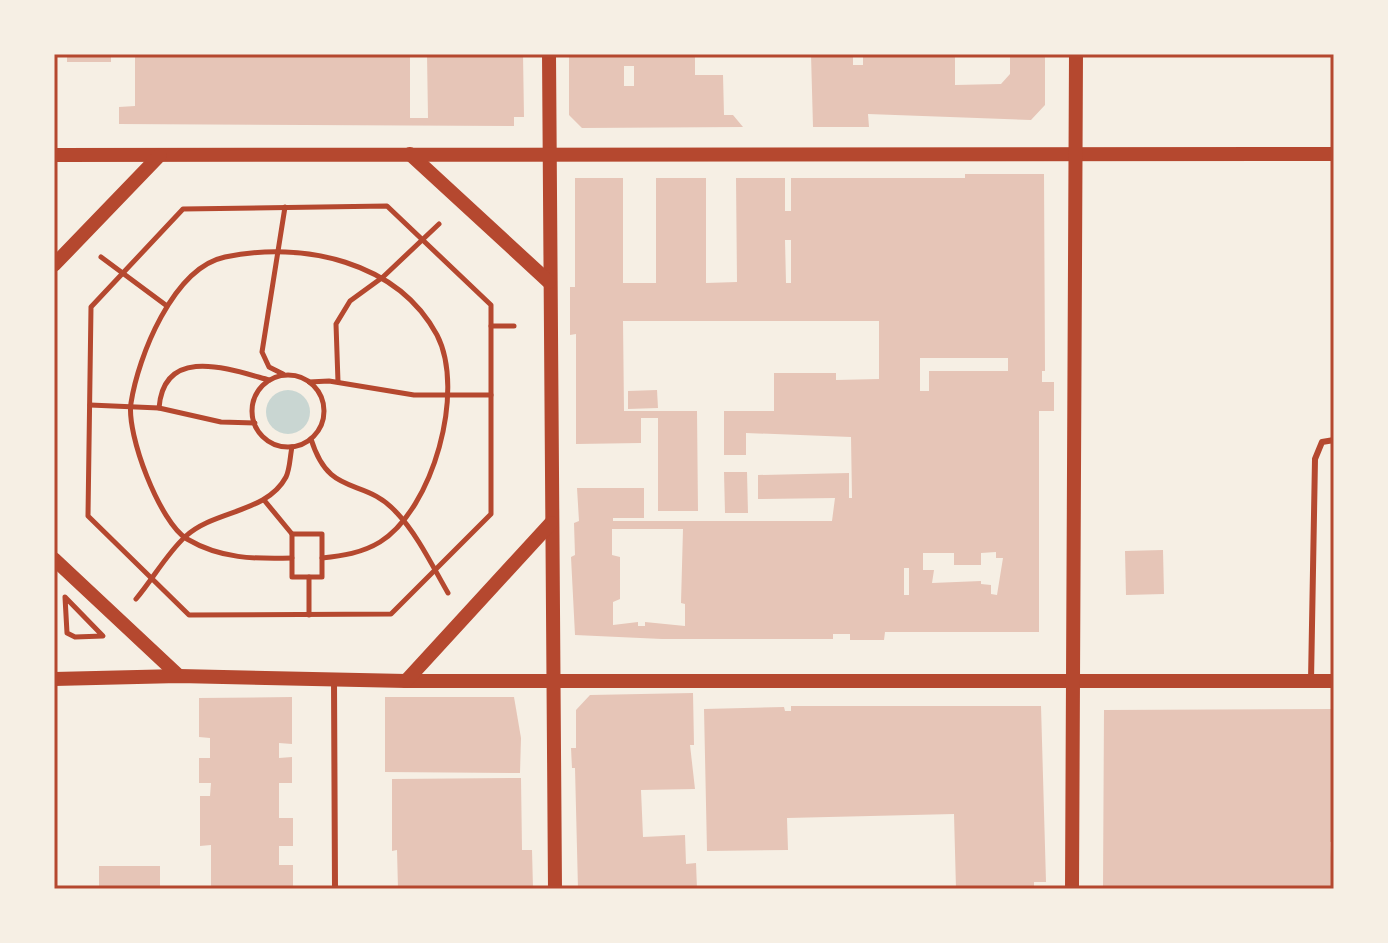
<svg xmlns="http://www.w3.org/2000/svg" width="1388" height="943" font-family="Helvetica,sans-serif">
<style>
.water{fill:#c9d6d2}
.building{fill:#e6c5b7;fill-rule:evenodd}
.lines{fill:none;stroke-linecap:round;stroke-linejoin:round}
.path{stroke:#b5482f;stroke-width:5}
.service{stroke:#b5482f;stroke-width:6}
.tertiary{stroke:#b5482f;stroke-width:14}
.neatline{fill:none;stroke:#b5482f;stroke-width:3}
</style>
<rect width="100%" height="100%" fill="#f6efe4"/>
<circle class="water" cx="288" cy="412" r="22"/>
<g class="building">
<rect x="67" y="54" width="44" height="8"/>
<path d="M135,54H410V118H428L427,54H523L524,117H514V126L119,124V107L135,106Z"/>
<path d="M569,54H695V75H723L724,115H733L743,127L582,128L569,115ZM624,66H634V86H624Z"/>
<path d="M811,54H853V65H863V54H955V85L1001,84L1010,74V54H1045V105L1031,120L868,114L869,127H813Z"/>
<path d="M965,174H1044L1045,371H1042V382H1054V411H1039V632H885L884,640H850V634H833V639H662L575,635L571,557L575,555L574,523L579,521L577,488H644V518H613V521H832L835,498L758,499V475L849,473V498H852L851,437L746,433V455H724V411H774V373H836V380L879,379V321H623L624,411H697L698,511H658V418H641V443L576,444V334L570,335V287H575V178H623V283H656V178H706V283L737,282L736,178H785V211H791V178H965ZM785,240H791V283H786ZM920,358H1008V371H929V391H920ZM612,529H683L681,603L685,604V626L645,622V626H638V622L613,625V602L620,599V557L612,555ZM996,552V558H1003L997,595L991,594V585L981,584V581L932,583L934,570H923V553H954V565H981V553ZM904,568H909V595H904Z"/>
<path d="M657,390L658,408L628,409V391Z"/>
<path d="M724,472H747L748,513H725Z"/>
<path d="M1163,550L1164,594L1126,595L1125,551Z"/>
<path d="M693,693L694,745H690L695,789L641,790L643,837L685,835L686,864L696,863L697,889H578L575,768H572L571,748H576V710L590,695Z"/>
<path d="M292,697V744L279,743V758L292,757V783H279V818H293V846H279V865H293V889H211V845L200,846V796H210L211,783H199V758H210V738L199,737V698Z"/>
<path d="M385,697H514L521,738L520,773L385,772Z"/>
<path d="M791,706H1041L1046,882H1034V889H956L954,814L787,818L788,850L707,851L704,709L784,707L785,711H791Z"/>
<path d="M1334,709V842H1330L1333,889H1103L1104,710Z"/>
<path d="M521,778L522,850H532L533,889H398L397,850L392,851V779Z"/>
<rect x="99" y="866" width="61" height="23"/>
</g>
<g class="lines">
<g class="path">
<path d="M387,206L491,305V514L391,614L189,615L88,516L91,307L183,209Z"/>
<path d="M101,257L167,306"/>
<path d="M491,326H514"/>
<path d="M283,374L269,367L262,352L285,207"/>
<circle cx="288" cy="411" r="36"/>
<path d="M309,382L329,381L414,395H491"/>
<path d="M338,382L336,324L350,301L383,277L439,224"/>
<path d="M90,405L159,408L221,422L255,423"/>
<path d="M159,408C164,345 229,369 269,380"/>
<path d="M311,439C330,500 363,475 397,513C417,534 433,567 448,593"/>
<path d="M264,500L292,534"/>
<rect x="292" y="534" width="30" height="43"/>
<path d="M292,558C254,559 221,559 187,539C160,523 126,434 131,403C138,357 173,268 225,257C303,241 397,261 437,335C466,391 433,509 380,542C362,553 342,556 322,558"/>
<path d="M65,597L102,635L103,636L75,637L67,633Z"/>
<path d="M136,599C153,579 167,553 186,536C214,510 267,513 286,477C290,469 290,456 292,447"/>
<path d="M309,615V577"/>
</g>
<g class="service">
<path d="M334,681L335,889"/>
<path d="M1311,681L1315,459L1322,442L1334,440"/>
</g>
<g class="tertiary">
<path d="M549,54L555,889"/>
<path d="M410,154L549,282"/>
<path d="M54,155L1334,154"/>
<path d="M54,265L160,155"/>
<path d="M54,559L179,676"/>
<path d="M54,679L179,676L406,681H1334"/>
<path d="M406,681L551,523"/>
<path d="M1072,889L1076,54"/>
</g>
</g>
<rect width="1388" height="943" fill="none" stroke="#f6efe4" stroke-width="112"/>
<rect x="56" y="56" width="1276" height="831" class="neatline"/>
</svg>
